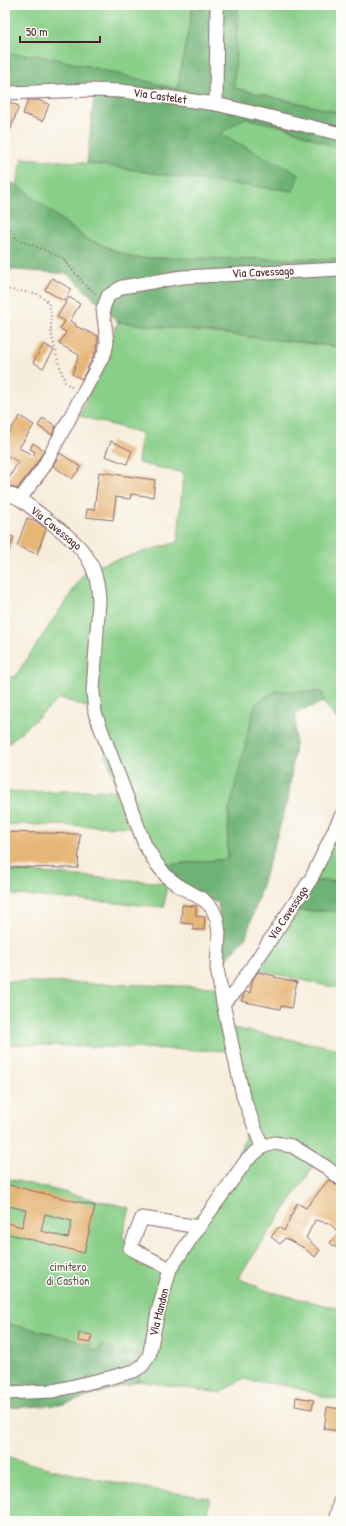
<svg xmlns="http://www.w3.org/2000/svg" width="346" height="1526" font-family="'Patrick Hand',sans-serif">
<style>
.green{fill:#89cf89;stroke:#6a775a}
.forest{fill:#6eb275;stroke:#5c6850}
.building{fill:#e6b677;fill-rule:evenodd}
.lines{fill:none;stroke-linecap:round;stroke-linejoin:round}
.minor-casing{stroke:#876769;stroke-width:15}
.path{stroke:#876769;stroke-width:2;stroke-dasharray:1 3;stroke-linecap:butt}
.minor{stroke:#fff;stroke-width:13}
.labels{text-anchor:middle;stroke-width:3;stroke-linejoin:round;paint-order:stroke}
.street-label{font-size:12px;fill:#4a1f2b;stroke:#fdfcf7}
.park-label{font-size:12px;fill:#5d5447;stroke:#fdfcf7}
</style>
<rect width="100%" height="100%" fill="#fdfcf7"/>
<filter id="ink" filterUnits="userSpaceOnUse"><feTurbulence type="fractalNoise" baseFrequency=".025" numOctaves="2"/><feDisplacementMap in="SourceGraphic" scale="8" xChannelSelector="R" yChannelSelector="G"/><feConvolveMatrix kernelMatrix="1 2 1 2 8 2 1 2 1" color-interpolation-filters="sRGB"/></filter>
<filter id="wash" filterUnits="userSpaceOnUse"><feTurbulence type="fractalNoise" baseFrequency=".012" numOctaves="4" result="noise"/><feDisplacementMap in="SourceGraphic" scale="16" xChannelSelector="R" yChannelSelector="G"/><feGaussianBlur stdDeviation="0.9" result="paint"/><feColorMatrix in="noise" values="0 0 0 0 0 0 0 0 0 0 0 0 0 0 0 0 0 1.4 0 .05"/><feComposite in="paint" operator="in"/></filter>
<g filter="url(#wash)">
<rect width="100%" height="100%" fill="#f7eddb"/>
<g class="green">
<path d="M5,5H193L177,89L87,66L36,55L5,54Z"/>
<path d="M238,5H341V113L234,88Z"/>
<path d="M244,118L286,127L341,150V259L133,258L85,238L17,185L22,158L87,163L206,181L298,174L220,134Z"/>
<path d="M118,322L341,347V724L323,702V692L275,691L229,811L227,859L154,866L133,827L5,824V792L118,790L90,708L60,698L5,746V674L14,678L88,568L178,542L183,473L138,463L141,433L80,416Z"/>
<path d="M5,353L11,354L5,375Z"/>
<path d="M341,812V881H305Z"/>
<path d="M5,870L167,883L164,907L5,894Z"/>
<path d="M285,911H341V989L249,968Z"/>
<path d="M5,981L215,987L232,1028L341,1049V1177L318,1160L238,1278L267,1291L341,1309V1400L329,1398L289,1386L242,1379L220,1393L139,1381L141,1355L124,1351L122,1357L113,1354L100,1346L99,1351L89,1349L90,1343L5,1323V1178L130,1208L122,1238L129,1240L139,1257L138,1265L163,1270L194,1220L237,1160L245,1137L235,1051L5,1044Z"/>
<path d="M5,1456C72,1477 141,1488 210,1498L206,1521H5Z"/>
</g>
<g class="forest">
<path d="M193,5H238L234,88L341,113V150L286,127L244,118L220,134L299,174L293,191L206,181L87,163L94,95L5,88V54L36,55L87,66L177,89Z"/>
<path d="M5,181L17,185L85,238L133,258L341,259V347L118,322L68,274L5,269Z"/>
<path d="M275,691L323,692V702L296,713L295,745L288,800L246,937L219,968L221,931L218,903L167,883L154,866L227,859L229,811L255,704Z"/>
<path d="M305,881H341V911H285Z"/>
<path d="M5,1323L91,1343L90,1349L99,1351L100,1345L114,1349L113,1355L122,1356L123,1351L141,1355L139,1381L60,1405L5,1408Z"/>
</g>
<g id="blocks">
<g class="building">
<path d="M28,100H38L49,104L43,121L23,114Z"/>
<path d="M5,101L19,106L6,142H5Z"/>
<path d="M52,278L71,289L64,301L45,290Z"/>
<path d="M69,297L80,304L70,321L76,324L75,326L98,336L97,349L82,379L72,374L79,355L59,344L66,332L60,329L65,321L57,317Z"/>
<path d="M44,344L54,350L43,368L33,362Z"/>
<path d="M20,416L34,425L19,448L33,455L35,452L30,449L33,443L44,450L36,464L17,489L5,484V477L9,478L18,462L5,454V438Z"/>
<path d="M43,418L56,426L52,435L38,426Z"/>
<path d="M111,441L132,451L127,464L105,456Z"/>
<path d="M60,453L81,467L72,479L53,466Z"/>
<path d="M99,472L155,480L153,497L131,494L130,499L116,497L113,520L86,517L87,509L94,510Z"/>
<path d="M27,518L36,521L46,529L37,554L17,546Z"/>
<path d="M5,534L14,537L6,559H5Z"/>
<path d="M5,832L80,834L78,868L5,867Z"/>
<path d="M182,905L196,906V916L205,917L204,930H193V924L181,923Z"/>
<path d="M258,972L275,976L274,977L297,982L291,1008L281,1006L280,1009L241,1001L245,992L250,993L253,979Z"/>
<path d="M329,1179L336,1185L341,1187V1241L337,1248L330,1243L338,1232L329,1223L315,1220L306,1238L320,1250L315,1257L304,1248L285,1238L280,1244L271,1237L279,1227L284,1231L297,1203L306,1208Z"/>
<path d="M5,1184L95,1206L84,1253L5,1233V1222L22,1227L26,1210L5,1205ZM45,1214L72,1221L68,1238L41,1231Z"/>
<path d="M79,1333L92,1335L91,1343L78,1341Z"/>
<path d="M296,1397L314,1400L312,1409L295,1406Z"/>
<path d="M327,1407L341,1409V1431L324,1429Z"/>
</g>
</g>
</g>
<g filter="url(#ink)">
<use href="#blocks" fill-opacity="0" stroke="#876769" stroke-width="1"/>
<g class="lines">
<g class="minor-casing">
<g id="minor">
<path d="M5,93L89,90L122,91L216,104L341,134"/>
<path d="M216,104L217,5"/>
<path d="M5,492L20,499"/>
<path d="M223,1003L235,992L311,879L341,816"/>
<path d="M262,1147L243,1096L223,1003L217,968L219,933L217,919L212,908L204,900L179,886L167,877L156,863L145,845L95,713L93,691L99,601C98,563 83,547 54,525C43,516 32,508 20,499L43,468L105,352L107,342L103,309L108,296L122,287L182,277L341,269"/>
<path d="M170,1269L130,1248L142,1218L199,1227"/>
<path d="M5,1393L53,1391L112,1377L134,1371L142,1366L149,1356L158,1312L170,1269L199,1227L246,1161L262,1147L274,1143L292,1146L326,1167L341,1179"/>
<path d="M335,1521L341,1497"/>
</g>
</g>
<g class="path">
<path d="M5,224L17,239L63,258L83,283L97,295"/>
<path d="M5,289L38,294L48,302L51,313V332L58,361L65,382L74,389"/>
</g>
<use href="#minor" class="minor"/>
</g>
</g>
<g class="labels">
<g class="street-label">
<text transform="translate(160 96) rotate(8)" y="4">Via Castelet</text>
<text transform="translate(263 272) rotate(-3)" y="4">Via Cavessago</text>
<text transform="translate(56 528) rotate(39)" y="4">Via Cavessago</text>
<text transform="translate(288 913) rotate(-56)" y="4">Via Cavessago</text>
<text transform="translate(159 1312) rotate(-76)" y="4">Via Mandon</text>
</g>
<g class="park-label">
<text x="68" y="1271">cimitero<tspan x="68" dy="14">di Castion</tspan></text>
</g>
</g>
<rect width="346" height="1526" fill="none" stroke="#fdfcf7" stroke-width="20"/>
<path d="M20 36v6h80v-6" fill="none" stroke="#4a1f2b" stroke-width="2"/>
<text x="26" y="36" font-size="12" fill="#4a1f2b" stroke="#fdfcf7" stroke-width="3" paint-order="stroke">50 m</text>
</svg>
